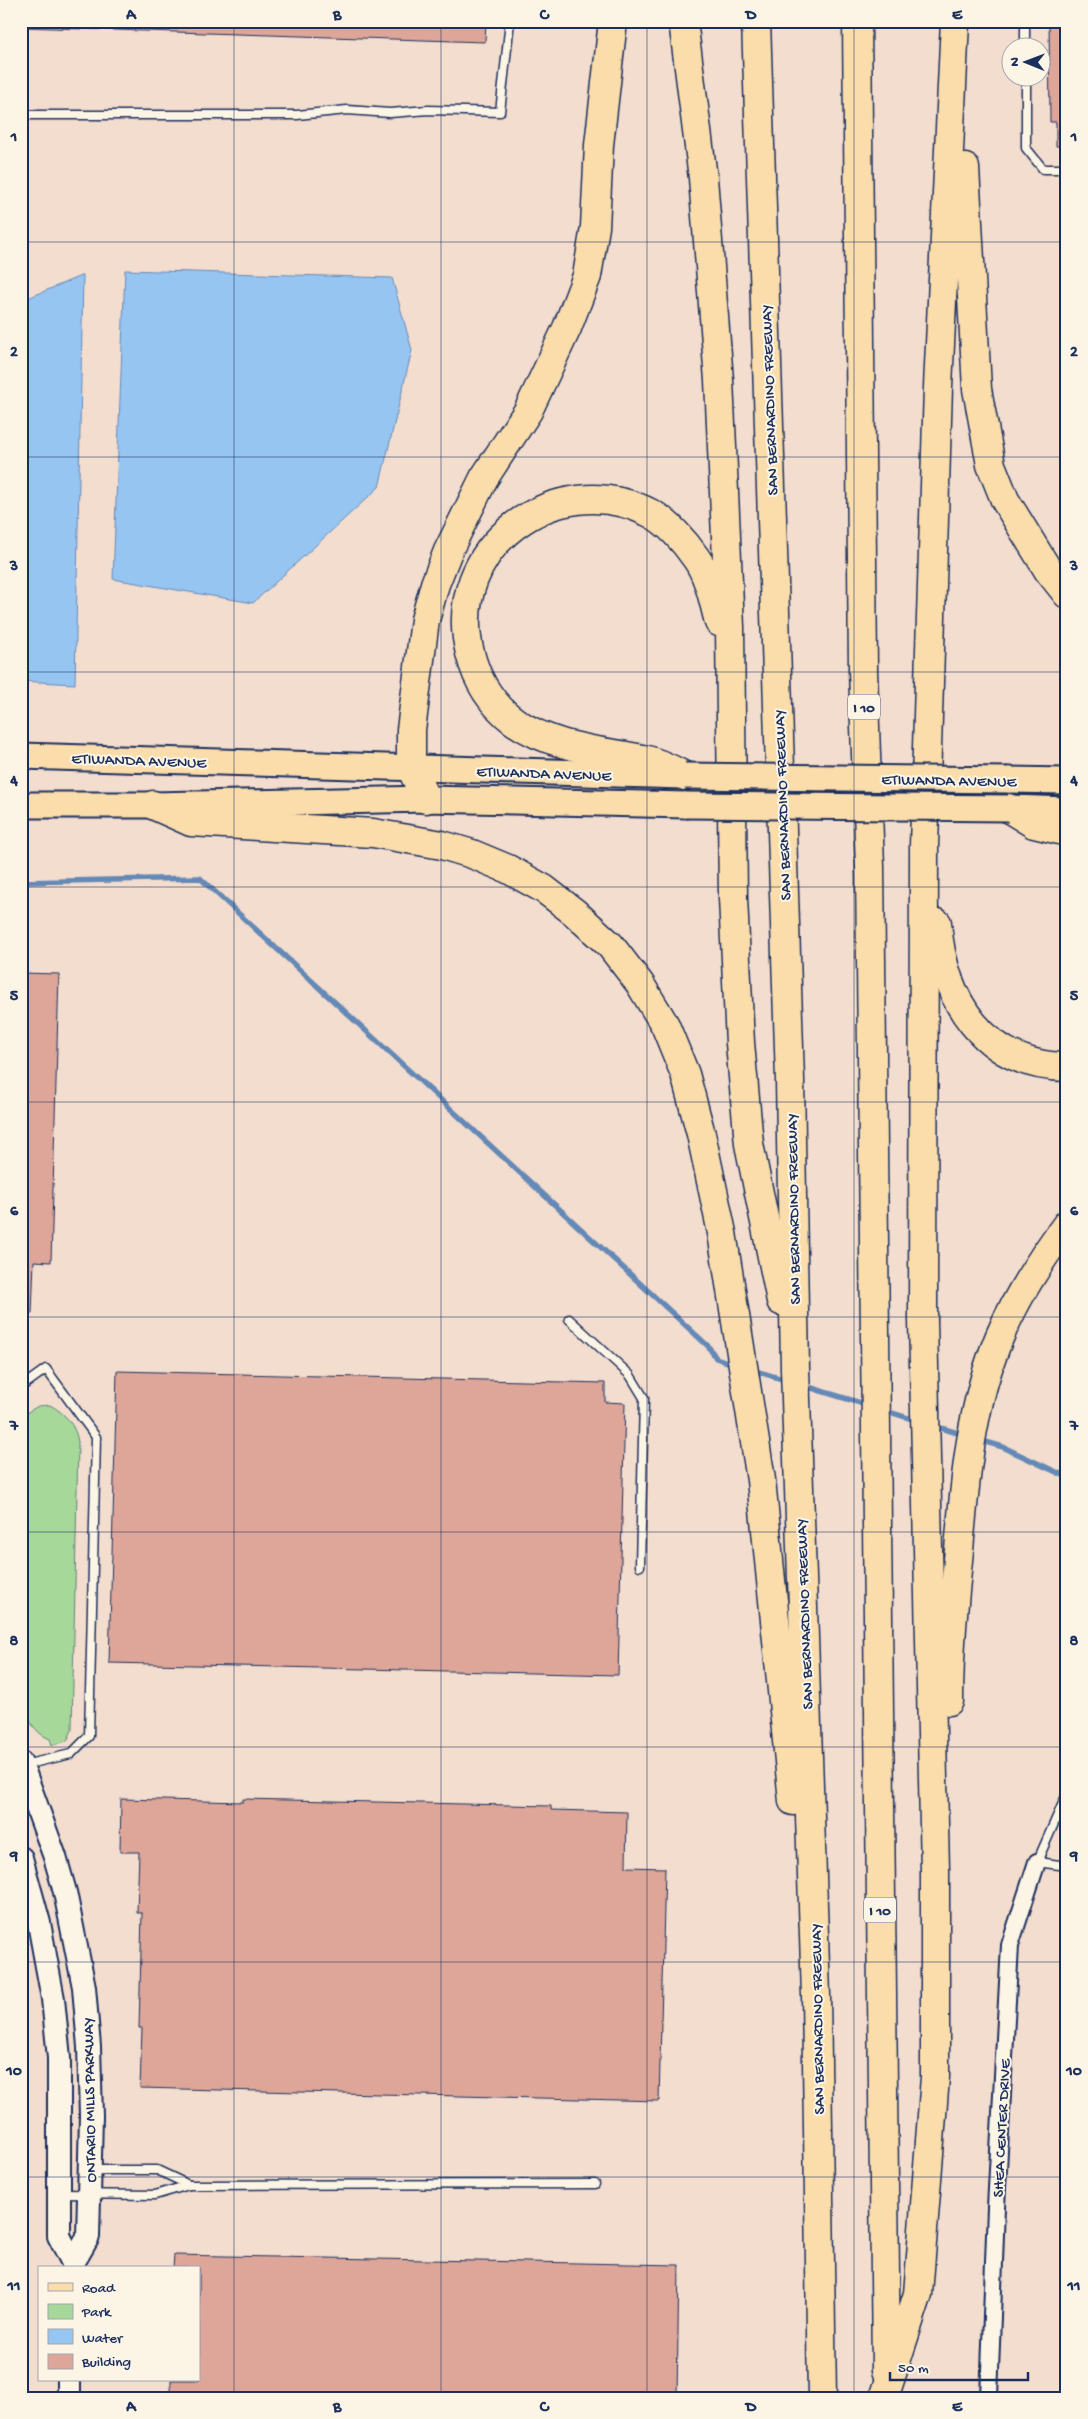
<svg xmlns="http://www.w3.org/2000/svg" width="1088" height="2419" font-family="'Gochi Hand',sans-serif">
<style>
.green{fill:#a6d89a;stroke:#60847c}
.water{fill:#97c5f2;stroke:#6589b7}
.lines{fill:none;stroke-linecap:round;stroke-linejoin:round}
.stream{stroke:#6589b7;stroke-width:5.5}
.building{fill:#dea698;stroke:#1b2f5e}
.lane-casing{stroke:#1b2f5e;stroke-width:11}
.street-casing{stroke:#1b2f5e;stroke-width:20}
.secondary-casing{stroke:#1b2f5e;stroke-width:26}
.primary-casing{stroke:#1b2f5e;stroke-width:29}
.highway-casing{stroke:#1b2f5e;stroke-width:31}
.lane{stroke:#fcf5e5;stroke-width:8}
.street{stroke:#fcf5e5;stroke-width:16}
.secondary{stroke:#fcf5e5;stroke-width:22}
.primary{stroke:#faddab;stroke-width:25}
.highway{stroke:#faddab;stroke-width:28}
.primary-bridge-casing{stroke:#1b2f5e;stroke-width:29;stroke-linecap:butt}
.primary-bridge{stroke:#faddab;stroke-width:25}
.grid{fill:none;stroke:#1b2f5e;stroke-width:1;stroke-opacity:0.55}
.labels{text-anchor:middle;stroke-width:4;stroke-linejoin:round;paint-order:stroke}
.shield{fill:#fcf5e5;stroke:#5e6a86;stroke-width:1}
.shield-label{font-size:15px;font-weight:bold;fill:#1b2f5e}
.street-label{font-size:16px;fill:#1b2f5e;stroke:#fcf5e5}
.neatline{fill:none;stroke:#1b2f5e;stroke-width:2}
.grid-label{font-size:16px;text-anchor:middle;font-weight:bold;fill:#1b2f5e}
</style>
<rect width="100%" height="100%" fill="#f3ddce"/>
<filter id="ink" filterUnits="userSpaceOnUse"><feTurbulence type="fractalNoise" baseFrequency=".02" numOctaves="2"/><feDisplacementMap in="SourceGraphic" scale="10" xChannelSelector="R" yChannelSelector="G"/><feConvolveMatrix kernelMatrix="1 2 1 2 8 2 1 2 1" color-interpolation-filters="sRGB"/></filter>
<g filter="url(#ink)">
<path class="green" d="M50,1405C65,1413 76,1426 78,1442L72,1730L67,1741L52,1745L50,1739C34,1733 29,1719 21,1705V1416L38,1406Z"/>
<g class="water">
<path d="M125,270L392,278L412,350L379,487L253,603L113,579Z"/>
<path d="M83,275L75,684L21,681V301Z"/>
</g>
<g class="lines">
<g class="stream">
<path d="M21,882L200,878L708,1346L716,1358L736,1365"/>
<path d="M752,1370L789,1381"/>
<path d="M802,1385L867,1405"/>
<path d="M883,1410L918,1421"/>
<path d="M934,1426L965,1435"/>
<path d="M979,1440L1003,1447L1067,1477"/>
</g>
</g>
<g class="building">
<path d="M21,21H486L485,42L21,27Z"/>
<path d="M1049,21H1067V146H1056V122H1050Z"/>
<path d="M21,973L59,974L51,1262L34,1261L32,1314H21Z"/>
<path d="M117,1371L605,1383V1402L625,1403L618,1675L109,1663Z"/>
<path d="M121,1799L243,1802V1799L551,1806V1810L627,1812L626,1867L665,1868L659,2101L140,2088L142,2028H139L142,1913H137L139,1852H120Z"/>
<path d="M174,2255L679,2265L677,2398H171V2380H199V2268H173Z"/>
</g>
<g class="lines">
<g class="lane-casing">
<g id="lane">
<path d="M1025,21V48"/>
<path d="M1026,78V148L1043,169H1067"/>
<path d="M21,115H297L347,110L390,113L428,110L500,112L510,21"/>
<path d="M569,1319L630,1375L644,1398L640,1566"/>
<path d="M21,1387L46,1369L96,1437L89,1736L71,1754L24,1765"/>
<path d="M1067,1794L1037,1862L1067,1866"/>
<path d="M91,2170H157L189,2185"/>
<path d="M61,2194L155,2195L189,2185L595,2184"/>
</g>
</g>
<g class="street-casing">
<path id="street" d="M989,2398L996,2207L1010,1945L1037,1862"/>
</g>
<g class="secondary-casing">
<g id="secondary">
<path d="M21,1763L55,1857L65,1892L84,1987L89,2047L91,2116L88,2237L73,2263V2268"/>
<path d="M21,1858L39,1923L53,1999L59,2058V2236L73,2263"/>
<path d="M69,2398V2380"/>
</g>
</g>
<g class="primary-casing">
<g id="primary">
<path d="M21,756L683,776"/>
<path d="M1008,780L1067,781"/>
<path d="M21,805H153L426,799L686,805"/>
<path d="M1008,808L1067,810"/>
</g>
</g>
<g class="highway-casing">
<g id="highway">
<path d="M683,21L703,178L719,380L730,627L733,898L740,1043L749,1144L781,1301"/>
<path d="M756,21L790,1080L795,1369L816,1995L822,2398"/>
<path d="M857,21L863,670L870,867L886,2370"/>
<path d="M965,168L977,389L991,465L1005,500L1048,570L1067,594"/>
<path d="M685,776C673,770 660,763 647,760C601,750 554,749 514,721C490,703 477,681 470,653C443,548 556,465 650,513C667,521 685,542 696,558C709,576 713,600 719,622"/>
<path d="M426,799L411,768V730L425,620L435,584L448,551L484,478L528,411L567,328L587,276L595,227L599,145L613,21"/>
<path d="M153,805L191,822L373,833L442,845L472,854L508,869L544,889L574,912L610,945L640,984L665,1025L685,1074L701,1134L722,1233L761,1480L793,1801"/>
<path d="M1008,808L1034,824L1067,832"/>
<path d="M937,923C943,1000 984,1066 1067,1067"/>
<path d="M949,1701C949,1651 954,1600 959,1550C965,1478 971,1406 999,1338C1016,1297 1040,1260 1067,1224"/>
<path d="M886,2392L918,2294L935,2077V1871L923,1320L924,847L938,387L955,21"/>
</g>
</g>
<use href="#lane" class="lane"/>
<use href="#street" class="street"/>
<use href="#secondary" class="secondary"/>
<use href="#primary" class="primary"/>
<use href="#highway" class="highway"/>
<g class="primary-bridge-casing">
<g id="primary-bridge">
<path d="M685,776L1008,780"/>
<path d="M686,805L1008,808"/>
</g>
</g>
<use href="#primary-bridge" class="primary-bridge"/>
</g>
</g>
<path class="grid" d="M234,21V2398M441,21V2398M647,21V2398M854,21V2398M21,242H1067M21,457H1067M21,672H1067M21,887H1067M21,1102H1067M21,1317H1067M21,1532H1067M21,1747H1067M21,1962H1067M21,2177H1067"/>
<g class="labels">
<g class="shield">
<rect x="848" y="694.5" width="32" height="25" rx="4"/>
<rect x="864" y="1897.5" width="32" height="25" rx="4"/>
</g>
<g class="shield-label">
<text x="864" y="712">I 10</text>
<text x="880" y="1915">I 10</text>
</g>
<g class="street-label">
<text transform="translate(768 400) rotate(-92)" y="6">SAN BERNARDINO FREEWAY</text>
<text transform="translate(139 759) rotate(2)" y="6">ETIWANDA AVENUE</text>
<text transform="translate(544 772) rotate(2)" y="6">ETIWANDA AVENUE</text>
<text transform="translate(949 779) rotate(1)" y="6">ETIWANDA AVENUE</text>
<text transform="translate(781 805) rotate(-92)" y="6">SAN BERNARDINO FREEWAY</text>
<text transform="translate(792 1209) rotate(-91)" y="6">SAN BERNARDINO FREEWAY</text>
<text transform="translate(803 1614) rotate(-92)" y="6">SAN BERNARDINO FREEWAY</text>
<text transform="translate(816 2019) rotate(-91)" y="6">SAN BERNARDINO FREEWAY</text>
<text transform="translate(88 2100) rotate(-91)" y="6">ONTARIO MILLS PARKWAY</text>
<text transform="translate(1000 2128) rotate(-87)" y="6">SHEA CENTER DRIVE</text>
</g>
</g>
<rect width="1088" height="2419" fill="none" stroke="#fcf5e5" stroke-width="55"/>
<rect x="38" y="2266" width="162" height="115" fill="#fcf5e5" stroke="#a2a6af"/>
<rect x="48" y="2283" width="25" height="8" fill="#faddab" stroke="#a2a6af"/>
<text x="82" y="2292" font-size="15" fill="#1b2f5e">Road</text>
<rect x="48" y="2304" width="25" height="15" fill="#a6d89a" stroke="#a2a6af"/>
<text x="82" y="2316" font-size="15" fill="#1b2f5e">Park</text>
<rect x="48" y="2329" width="25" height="15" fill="#97c5f2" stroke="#a2a6af"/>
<text x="82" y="2342" font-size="15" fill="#1b2f5e">Water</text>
<rect x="48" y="2354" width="25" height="15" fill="#dea698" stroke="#a2a6af"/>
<text x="82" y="2366" font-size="15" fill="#1b2f5e">Building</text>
<g transform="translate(1026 62) rotate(271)"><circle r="24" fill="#fcf5e5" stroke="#a2a6af"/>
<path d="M0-4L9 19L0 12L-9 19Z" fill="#1b2f5e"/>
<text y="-8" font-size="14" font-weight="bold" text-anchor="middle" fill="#1b2f5e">N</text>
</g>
<path d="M890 2372v8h138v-8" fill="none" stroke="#1b2f5e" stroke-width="2.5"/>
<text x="898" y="2372" font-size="15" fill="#1b2f5e" stroke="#fcf5e5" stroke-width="4" paint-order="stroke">50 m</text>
<rect x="28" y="28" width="1032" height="2364" class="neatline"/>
<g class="grid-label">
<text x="131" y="19">A</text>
<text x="337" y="19">B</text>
<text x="544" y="19">C</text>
<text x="751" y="19">D</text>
<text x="957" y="19">E</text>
<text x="14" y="141">1</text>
<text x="1074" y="141">1</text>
<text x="14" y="356">2</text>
<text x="1074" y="356">2</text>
<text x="14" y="570">3</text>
<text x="1074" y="570">3</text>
<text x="14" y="785">4</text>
<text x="1074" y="785">4</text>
<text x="14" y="1000">5</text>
<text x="1074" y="1000">5</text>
<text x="14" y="1215">6</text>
<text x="1074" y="1215">6</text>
<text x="14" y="1430">7</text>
<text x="1074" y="1430">7</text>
<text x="14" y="1645">8</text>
<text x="1074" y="1645">8</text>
<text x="14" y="1860">9</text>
<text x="1074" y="1860">9</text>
<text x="14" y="2075">10</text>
<text x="1074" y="2075">10</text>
<text x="14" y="2290">11</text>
<text x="1074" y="2290">11</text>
<text x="131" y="2411">A</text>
<text x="337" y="2411">B</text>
<text x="544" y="2411">C</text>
<text x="751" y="2411">D</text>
<text x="957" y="2411">E</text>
</g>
</svg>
